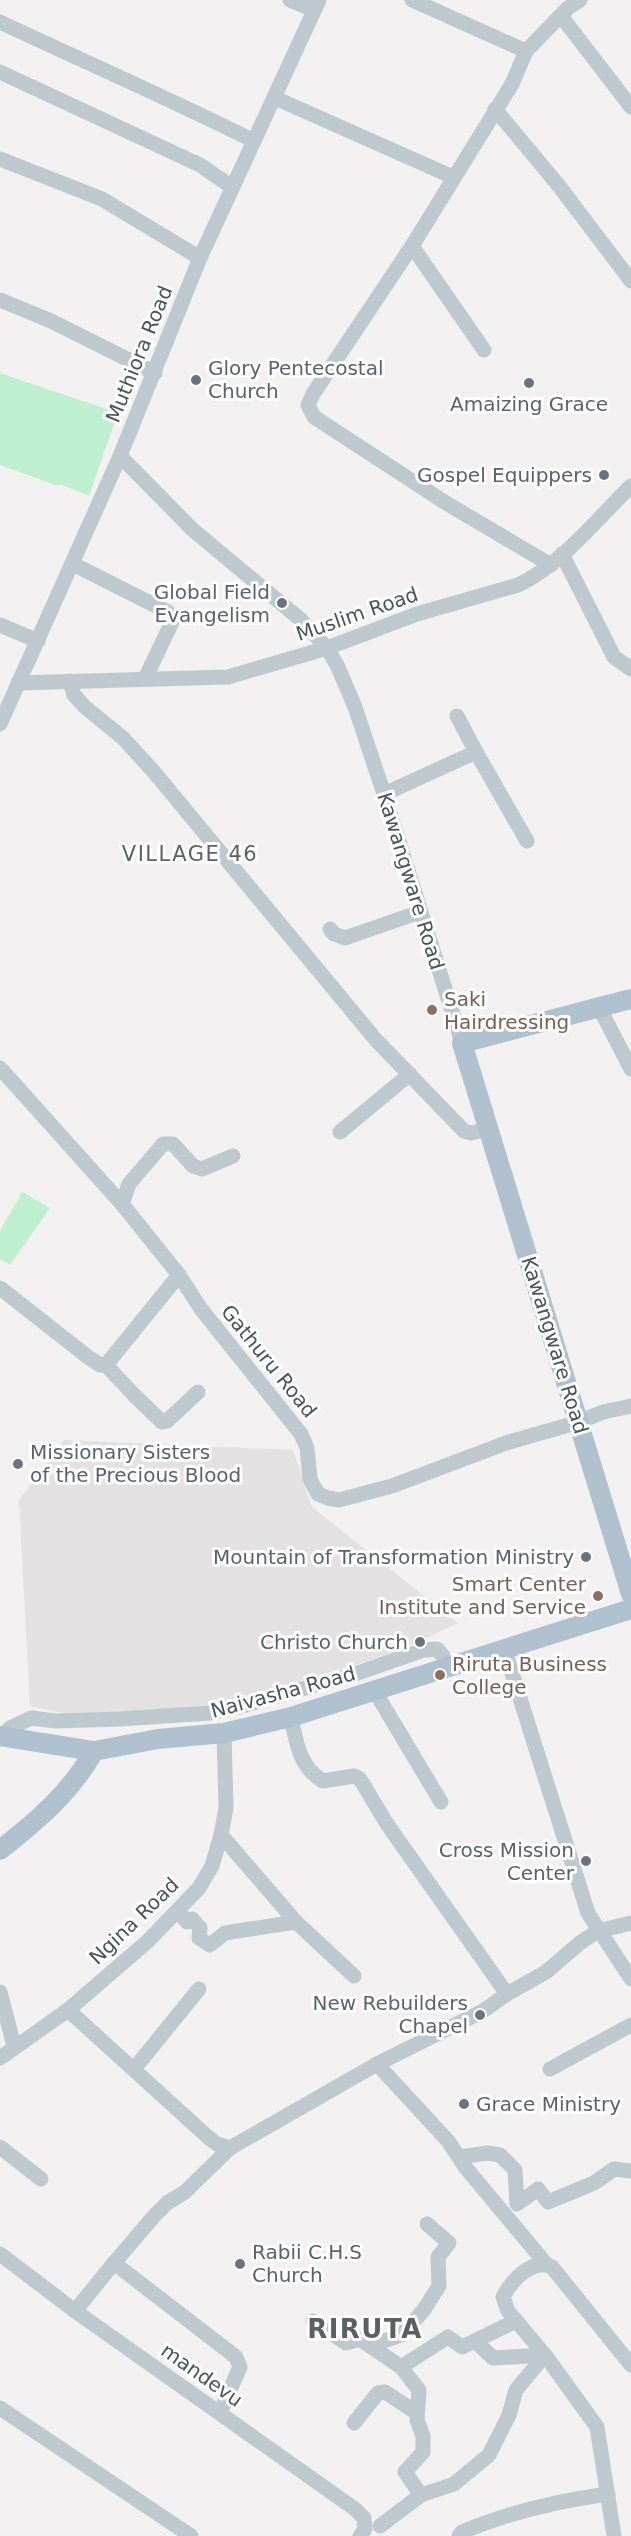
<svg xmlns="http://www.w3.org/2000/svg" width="631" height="2536" font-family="'DejaVu Sans',sans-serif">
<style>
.education{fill:#e3e1e2}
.green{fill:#bef0cf}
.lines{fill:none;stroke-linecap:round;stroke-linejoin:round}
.minor{stroke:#bdc8cf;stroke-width:15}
.major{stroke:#afc1cf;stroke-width:20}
.worship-dot{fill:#6b7280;stroke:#fff;stroke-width:2}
.education-dot{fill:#8d6e63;stroke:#fff;stroke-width:2}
.labels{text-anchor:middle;stroke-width:6;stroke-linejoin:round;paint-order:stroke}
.street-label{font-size:20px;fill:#47545e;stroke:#fff}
.worship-label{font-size:20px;fill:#5b616d;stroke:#fff;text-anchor:end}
.education-label{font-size:20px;fill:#785e54;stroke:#fff;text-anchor:start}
.neighbourhood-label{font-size:21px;letter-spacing:1.5px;fill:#5c6065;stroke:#fff}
.district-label{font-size:26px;font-weight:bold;letter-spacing:1.5px;fill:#5c6065;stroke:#fff}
</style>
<rect width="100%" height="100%" fill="#f2f0f0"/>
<path class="education" d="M64,1440L293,1450L312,1507L458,1623L390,1655L215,1705L140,1711L67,1714L30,1706L19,1500Z"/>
<g class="green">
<path d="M0,373L118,413L89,496L60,484L58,486L0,465Z"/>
<path d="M22,1192L50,1208L10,1265L0,1259V1231Z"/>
</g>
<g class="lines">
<g class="minor">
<path d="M290,0L314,10"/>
<path d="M412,0L526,51"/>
<path d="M561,16L631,107"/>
<path d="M0,22C85,62 170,99 254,141"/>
<path d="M0,72L200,165L232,187"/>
<path d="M275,98L453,177"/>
<path d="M495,109L559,186L631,281"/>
<path d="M0,159L102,199L200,258"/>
<path d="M412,246L484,350"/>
<path d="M0,300L51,321L155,373"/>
<path d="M120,456L193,530L300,619L327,648L337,665L355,707L384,794L462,1043"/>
<path d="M562,554L614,657L631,669"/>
<path d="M73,564L168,612L172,622L145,679"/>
<path d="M551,565L446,503L314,417L308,405L313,394L412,246L512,84L526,51L568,8L580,0"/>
<path d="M0,625L38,641"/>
<path d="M70,681L74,695L85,707L123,738L154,772L376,1040L464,1131L471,1133L488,1129"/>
<path d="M18,683L228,677L327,648L417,614L518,585C562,564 596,520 631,486"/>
<path d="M0,724L120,456L200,258L319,0"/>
<path d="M476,752L527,841"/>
<path d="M384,794L476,752L457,716"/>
<path d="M330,929L334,934L345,938L420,912"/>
<path d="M599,1007L631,1069"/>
<path d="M0,1068L122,1204L179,1275L201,1309L301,1434L307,1448L310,1479L318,1494L328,1498L339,1500L392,1486L506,1443L579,1422L603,1412L631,1406"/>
<path d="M340,1132L410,1074"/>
<path d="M122,1204L129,1184L163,1144H173L193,1166L202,1169L233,1156"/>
<path d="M0,1288L88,1357L100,1365H106L179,1275"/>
<path d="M106,1365L133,1394L162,1422L167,1421L198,1392"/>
<path d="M505,1651L588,1913L631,1979"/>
<path d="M374,1690L441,1802"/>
<path d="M291,1717C296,1741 299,1767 323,1781L354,1776L360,1779L387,1824L507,1994"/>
<path d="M2,1737L10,1728L31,1718L56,1721L120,1719L210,1713L239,1707L358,1673L424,1650L437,1649L443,1656L447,1668"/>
<path d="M221,1835L296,1922L354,1976"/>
<path d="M178,1911L187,1922L192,1919L200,1928L199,1938L210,1945L225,1933L296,1922"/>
<path d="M0,1992L14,2046"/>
<path d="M68,2010L209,2138L217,2144L230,2148L377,2064L483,2011L507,1994L546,1972L581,1942L598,1931L631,1923"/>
<path d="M0,2058L68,2010L148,1941L199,1888L212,1866L221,1835L226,1808L224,1733"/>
<path d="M377,2064L448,2141L466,2168L547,2265"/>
<path d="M134,2069L199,1989"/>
<path d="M550,2069L631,2025"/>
<path d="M0,2147L41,2179"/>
<path d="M459,2157L488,2153L500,2155L515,2170L517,2204L538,2189L548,2202L594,2183L614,2169L631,2171"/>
<path d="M0,2254L75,2311L355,2509L364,2518L365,2529L360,2536"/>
<path d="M75,2311L114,2263"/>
<path d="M313,2321L346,2343L360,2339L401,2367L448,2337L462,2347L516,2321"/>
<path d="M475,2341L493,2358L545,2355"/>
<path d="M370,2346L401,2335L423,2311L439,2286L438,2257L449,2243L427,2224"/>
<path d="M0,2408L191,2536"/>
<path d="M220,2413L240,2367L236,2357L114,2263L155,2215L167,2203L185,2192L230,2148"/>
<path d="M354,2423L378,2393L385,2392L417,2413"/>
<path d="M421,2495L454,2484L489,2455L509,2415L516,2390L545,2355"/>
<path d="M380,2526L421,2495L405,2472L423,2452V2436L417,2420L419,2390L401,2367"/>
<path d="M459,2536L462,2532C509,2512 558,2501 608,2494"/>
<path d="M614,2536L597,2427L545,2355L508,2311L503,2297C511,2281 533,2257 552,2267L631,2365"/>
</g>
<g class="major">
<path d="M631,999L462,1043L631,1594"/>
<path d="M0,1736L94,1751L158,1739L224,1733L291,1717L631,1609"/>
<path d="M0,1850C37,1821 71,1792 94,1751"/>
</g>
</g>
<g class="worship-dot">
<circle cx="196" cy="380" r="6"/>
<circle cx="529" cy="383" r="6"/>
<circle cx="604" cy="475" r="6"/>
<circle cx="282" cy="603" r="6"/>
<circle cx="18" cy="1464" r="6"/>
<circle cx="586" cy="1557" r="6"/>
<circle cx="420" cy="1642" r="6"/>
<circle cx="586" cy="1861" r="6"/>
<circle cx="480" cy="2015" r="6"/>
<circle cx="464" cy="2104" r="6"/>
<circle cx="240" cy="2264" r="6"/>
</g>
<g class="education-dot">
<circle cx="432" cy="1010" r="6"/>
<circle cx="598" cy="1596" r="6"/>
<circle cx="440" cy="1675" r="6"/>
</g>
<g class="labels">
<g class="street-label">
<text transform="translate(139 354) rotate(-68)" y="7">Muthiora Road</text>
<text transform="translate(357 614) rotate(-19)" y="7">Muslim Road</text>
<text transform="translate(411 881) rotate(73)" y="7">Kawangware Road</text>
<text transform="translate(555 1345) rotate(73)" y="7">Kawangware Road</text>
<text transform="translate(269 1361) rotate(51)" y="7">Gathuru Road</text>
<text transform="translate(283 1692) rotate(-15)" y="7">Naivasha Road</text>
<text transform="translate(134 1921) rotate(-44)" y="7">Ngina Road</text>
<text transform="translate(202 2375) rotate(35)" y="7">mandevu</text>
</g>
<g class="worship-label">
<text x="208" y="375" text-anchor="start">Glory Pentecostal<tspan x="208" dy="23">Church</tspan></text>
<text x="529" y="411" text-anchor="middle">Amaizing Grace</text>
<text x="592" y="482">Gospel Equippers</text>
<text x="270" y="599">Global Field<tspan x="270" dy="23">Evangelism</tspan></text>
<text x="30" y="1459" text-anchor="start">Missionary Sisters<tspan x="30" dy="23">of the Precious Blood</tspan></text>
<text x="574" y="1564">Mountain of Transformation Ministry</text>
<text x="408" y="1649">Christo Church</text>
<text x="574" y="1857">Cross Mission<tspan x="574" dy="23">Center</tspan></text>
<text x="468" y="2010">New Rebuilders<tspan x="468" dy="23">Chapel</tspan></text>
<text x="476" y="2111" text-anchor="start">Grace Ministry</text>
<text x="252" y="2259" text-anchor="start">Rabii C.H.S<tspan x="252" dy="23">Church</tspan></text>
</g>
<g class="education-label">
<text x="444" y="1006">Saki<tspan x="444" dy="23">Hairdressing</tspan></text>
<text x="586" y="1591" text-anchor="end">Smart Center<tspan x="586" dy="23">Institute and Service</tspan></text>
<text x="452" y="1671">Riruta Business<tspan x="452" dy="23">College</tspan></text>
</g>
<g class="neighbourhood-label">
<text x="190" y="861">VILLAGE 46</text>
</g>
<g class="district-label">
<text x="365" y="2338">RIRUTA</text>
</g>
</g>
</svg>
